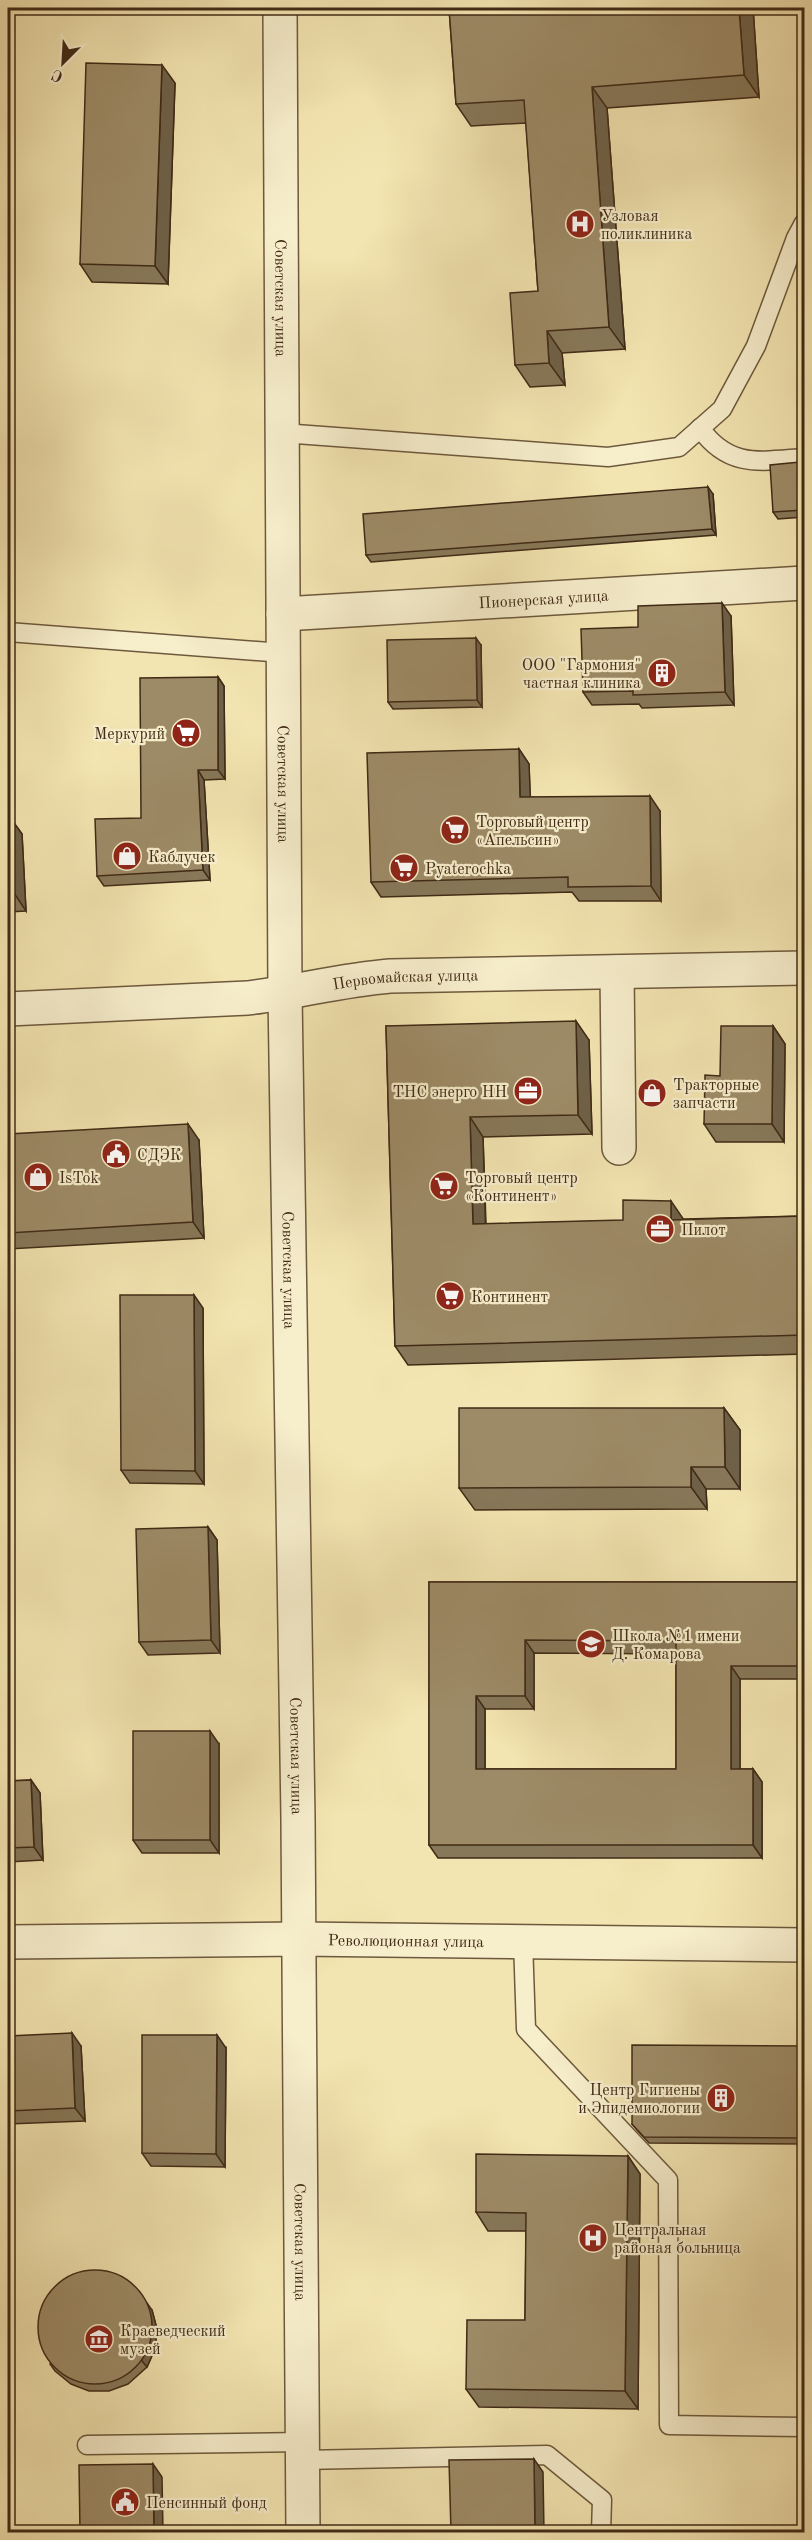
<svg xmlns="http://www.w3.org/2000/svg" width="812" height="2540" font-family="'Old Standard TT',serif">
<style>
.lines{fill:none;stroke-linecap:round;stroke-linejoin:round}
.service-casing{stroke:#6d593d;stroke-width:21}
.minor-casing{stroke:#6d593d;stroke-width:36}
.tertiary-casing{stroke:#6d593d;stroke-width:36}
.service{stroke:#f7eecc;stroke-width:18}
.minor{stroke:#f7eecc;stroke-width:33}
.tertiary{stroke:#f7eecc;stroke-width:33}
.wall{fill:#877859;stroke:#402a16;stroke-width:1.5;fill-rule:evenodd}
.shaded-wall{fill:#6e6148;stroke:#402a16;stroke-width:1.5}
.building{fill:#9d8b67;stroke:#402a16;stroke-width:1.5;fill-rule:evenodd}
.labels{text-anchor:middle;stroke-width:4.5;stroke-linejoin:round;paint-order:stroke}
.poi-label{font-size:16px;fill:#402a16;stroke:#f7eecc;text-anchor:start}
.street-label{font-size:16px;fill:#402a16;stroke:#f7eecc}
</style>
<rect width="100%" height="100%" fill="#f3e5b1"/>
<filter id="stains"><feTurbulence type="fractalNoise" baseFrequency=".00333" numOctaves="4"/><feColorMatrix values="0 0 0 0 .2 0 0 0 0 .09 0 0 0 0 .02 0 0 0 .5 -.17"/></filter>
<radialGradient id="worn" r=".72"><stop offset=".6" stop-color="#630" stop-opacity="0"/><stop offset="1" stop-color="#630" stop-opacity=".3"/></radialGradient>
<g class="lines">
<g class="service-casing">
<g id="service">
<path d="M700,428C729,469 761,461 804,458"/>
<path d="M282,433L608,457L679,447L722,409L756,346L796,238L804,223"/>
<path d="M8,632L283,653"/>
<path d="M523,1941L526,2029L668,2180L669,2425L804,2427"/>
<path d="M87,2445L302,2442"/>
<path d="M302,2460L547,2455L602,2500L601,2532"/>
</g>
</g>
<g class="minor-casing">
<g id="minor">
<path id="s1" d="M283,614L804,583"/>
<path d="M617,972L619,1148"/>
<path id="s2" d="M8,1009L248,998C296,992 342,980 390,976L804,968"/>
<path id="s3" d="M8,1942L299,1939L804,1945"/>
</g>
</g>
<g class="tertiary-casing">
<g id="tertiary">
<path id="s4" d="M280,8L285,994L298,1819L303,2532"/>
</g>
</g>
<use href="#service" class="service"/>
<use href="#minor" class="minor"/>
<use href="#tertiary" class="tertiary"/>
</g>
<g class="wall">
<path d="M449,8H753L759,97L607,108L625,349L562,353L565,385L530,387L515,365L538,291L526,123L471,126L456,104Z"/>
<path d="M175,83L168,284L92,282L80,264Z"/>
<path d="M804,460V517L778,519L773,512L800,462Z"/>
<path d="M713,494L716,535L371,562L366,555Z"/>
<path d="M731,616L734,705L642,708L639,704L592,705L583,692L638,627Z"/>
<path d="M481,645L482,707L393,709L388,702Z"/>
<path d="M218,677L224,686L225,779L204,780L210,880L104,886L97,876L141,818Z"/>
<path d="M519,749L529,764L530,797L660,811L661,901H579L572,892L381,897L371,882Z"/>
<path d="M8,816H9L22,834L26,911L8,912Z"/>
<path d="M386,1026L589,1040L592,1134L483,1137L486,1224L804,1216V1354L408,1365L395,1346Z"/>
<path d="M773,1026L785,1044L784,1142H716L704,1124L720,1076Z"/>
<path d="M8,1134L199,1140L204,1238L8,1249Z"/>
<path d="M203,1308L204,1484L130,1483L121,1470Z"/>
<path d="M724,1408L740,1430V1489H706L707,1509L475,1510L459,1488Z"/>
<path d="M208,1527L217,1540L220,1653L148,1655L139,1642Z"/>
<path d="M429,1582H804V1679H740V1769H753L762,1782V1858H438L429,1845ZM534,1653L676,1654V1769H485V1709H534Z"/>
<path d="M219,1744V1853H142L133,1840Z"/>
<path d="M31,1780L40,1793L43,1860L8,1862V1781Z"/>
<path d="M8,2036L81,2046L85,2121L8,2124Z"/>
<path d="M804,2046V2144L649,2143L637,2130L632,2124Z"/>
<path d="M226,2048L225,2167L151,2166L142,2153Z"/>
<path d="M628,2156L640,2174L638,2409L479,2407L466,2389L525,2320L526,2231H488L476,2212Z"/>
<path d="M152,2310L157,2329L155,2349L147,2367L128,2384L109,2391H89L71,2384L55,2371L50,2364Z"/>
</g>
<g class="shaded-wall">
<path d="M739,8H753L759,97L744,75Z"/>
<path d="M162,65L175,83L168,284L155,266Z"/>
<path d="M592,87L607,108L625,349L609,327Z"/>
<path d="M547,331L562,353L565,385L549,363Z"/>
<path d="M708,487L713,494L716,535L712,529Z"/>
<path d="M722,603L731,616L734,705L725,692Z"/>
<path d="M476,638L481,645L482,707L477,700Z"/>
<path d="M218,677L224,686L225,779L218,770Z"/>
<path d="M519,749L529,764L531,812L520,797Z"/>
<path d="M198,770L204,780L210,880L203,870Z"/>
<path d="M650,796L660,811L661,901L651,886Z"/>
<path d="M9,816L22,834L26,911L14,893Z"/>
<path d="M576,1021L589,1040L592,1134L578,1115Z"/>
<path d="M773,1026L785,1044L784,1142L772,1124Z"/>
<path d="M470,1117L483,1137L486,1243L473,1224Z"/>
<path d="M188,1124L199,1140L204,1238L193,1222Z"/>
<path d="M671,1201L684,1220H671Z"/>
<path d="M194,1295L203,1308L204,1484L195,1471Z"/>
<path d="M724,1408L740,1430V1489L725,1467Z"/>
<path d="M691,1467L706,1489L707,1509L691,1487Z"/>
<path d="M208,1527L217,1540L220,1653L211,1640Z"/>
<path d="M525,1640L534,1653V1709L525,1696Z"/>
<path d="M731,1666L740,1679V1782L731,1769Z"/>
<path d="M476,1696L485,1709V1782L476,1769Z"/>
<path d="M210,1731L219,1744V1853L210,1840Z"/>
<path d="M753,1769L762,1782V1858L753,1845Z"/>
<path d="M31,1780L40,1793L43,1860L34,1847Z"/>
<path d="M72,2033L81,2046L85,2121L75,2108Z"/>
<path d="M217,2035L226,2048L225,2167L216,2154Z"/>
<path d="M628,2156L640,2174L638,2409L625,2391Z"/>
<path d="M147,2303L152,2310L157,2329L155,2349L147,2367L142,2361Z"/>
<path d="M534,2459L543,2472L544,2532H535Z"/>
<path d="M153,2464L162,2477L163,2532H154Z"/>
</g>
<g class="building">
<path d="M449,8H739L744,75L592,87L609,327L547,331L549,363L515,365L510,293L538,291L524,100L456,104Z"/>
<path d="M86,63L162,65L155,266L80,264Z"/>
<path d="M804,460V510L773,512L770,465L800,462Z"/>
<path d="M708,487L712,529L366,555L363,514Z"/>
<path d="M722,603L725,692L633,695V691L583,692L581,629L638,627V606Z"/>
<path d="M476,638L477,700L388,702L387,640Z"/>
<path d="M218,677V770H198L203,870L97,876L95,819L141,818L140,678Z"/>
<path d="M519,749L520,797L650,796L651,886L568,887V877L371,882L367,753Z"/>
<path d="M8,816H9L14,893H8Z"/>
<path d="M801,825H804V870H802Z"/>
<path d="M576,1021L578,1115L470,1117L473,1224L623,1220V1200L671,1201V1220L804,1216V1335L395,1346L386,1026Z"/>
<path d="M721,1026H773L772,1124H704L705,1075L720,1076Z"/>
<path d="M188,1124L193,1222L8,1233V1134Z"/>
<path d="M120,1295H194L195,1471L121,1470Z"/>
<path d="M459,1408H724L725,1467H691V1487L459,1488Z"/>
<path d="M208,1527L211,1640L139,1642L136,1529Z"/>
<path d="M429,1582H804V1666H731V1769H753V1845H429ZM525,1640L676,1641V1769H476V1696H525Z"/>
<rect x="133" y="1731" width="77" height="109"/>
<path d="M31,1780L34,1847L8,1848V1781Z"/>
<path d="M72,2033L75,2108L8,2111V2036Z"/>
<path d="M142,2035H217L216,2154L142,2153Z"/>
<path d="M632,2045L804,2046V2138L644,2137L632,2124Z"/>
<path d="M476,2154L628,2156L625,2391L466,2389L467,2320H525L526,2213L476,2212Z"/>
<circle cx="95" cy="2327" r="57"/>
<path d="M534,2459L535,2532H451L449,2460Z"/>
<path d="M153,2464L154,2532H80L79,2465Z"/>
</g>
<defs>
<g id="hospital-disc" transform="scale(1.5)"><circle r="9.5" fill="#8f2418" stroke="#f7eecc"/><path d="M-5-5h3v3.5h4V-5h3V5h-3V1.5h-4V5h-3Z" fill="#fff"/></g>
<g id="building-disc" transform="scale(1.5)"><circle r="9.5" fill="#8f2418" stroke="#f7eecc"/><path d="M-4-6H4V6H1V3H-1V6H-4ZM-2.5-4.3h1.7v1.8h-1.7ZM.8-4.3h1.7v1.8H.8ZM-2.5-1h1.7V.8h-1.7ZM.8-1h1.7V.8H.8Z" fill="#fff"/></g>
<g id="supermarket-disc" transform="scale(1.5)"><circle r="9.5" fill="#8f2418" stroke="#f7eecc"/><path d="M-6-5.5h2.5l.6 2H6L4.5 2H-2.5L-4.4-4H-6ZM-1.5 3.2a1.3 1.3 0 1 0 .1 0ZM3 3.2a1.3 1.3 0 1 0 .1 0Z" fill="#fff"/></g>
<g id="shop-disc" transform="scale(1.5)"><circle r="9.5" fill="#8f2418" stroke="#f7eecc"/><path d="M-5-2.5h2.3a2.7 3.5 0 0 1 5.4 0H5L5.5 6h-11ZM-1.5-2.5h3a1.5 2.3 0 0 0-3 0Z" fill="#fff"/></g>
<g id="office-disc" transform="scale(1.5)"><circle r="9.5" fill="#8f2418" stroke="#f7eecc"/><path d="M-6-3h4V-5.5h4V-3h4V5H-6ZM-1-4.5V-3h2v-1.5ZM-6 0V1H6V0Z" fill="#fff"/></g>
<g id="civic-disc" transform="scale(1.5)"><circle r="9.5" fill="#8f2418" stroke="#f7eecc"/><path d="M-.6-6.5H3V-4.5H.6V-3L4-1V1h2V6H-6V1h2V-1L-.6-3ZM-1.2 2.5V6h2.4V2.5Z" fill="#fff"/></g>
<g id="school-disc" transform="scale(1.5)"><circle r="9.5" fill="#8f2418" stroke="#f7eecc"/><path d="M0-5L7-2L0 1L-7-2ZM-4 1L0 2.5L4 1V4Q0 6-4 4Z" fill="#fff"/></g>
<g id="museum-disc" transform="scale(1.5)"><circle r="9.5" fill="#8f2418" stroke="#f7eecc"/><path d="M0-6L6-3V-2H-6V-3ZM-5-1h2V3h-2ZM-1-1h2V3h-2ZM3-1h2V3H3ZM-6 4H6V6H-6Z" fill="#fff"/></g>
</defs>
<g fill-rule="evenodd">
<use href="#hospital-disc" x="580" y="224"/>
<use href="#building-disc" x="662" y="673"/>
<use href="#supermarket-disc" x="186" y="733"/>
<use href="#supermarket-disc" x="455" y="830"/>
<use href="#shop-disc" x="127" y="856"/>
<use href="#supermarket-disc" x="404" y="868"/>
<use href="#office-disc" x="528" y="1091"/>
<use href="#shop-disc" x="652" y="1093"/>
<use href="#civic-disc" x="116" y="1154"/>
<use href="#shop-disc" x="38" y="1177"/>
<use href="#supermarket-disc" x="444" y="1186"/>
<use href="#office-disc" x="660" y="1229"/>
<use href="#supermarket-disc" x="450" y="1296"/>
<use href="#school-disc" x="591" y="1644"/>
<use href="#building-disc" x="721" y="2098"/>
<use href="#hospital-disc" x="593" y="2238"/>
<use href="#museum-disc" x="99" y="2339"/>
<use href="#civic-disc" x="125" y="2502"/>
</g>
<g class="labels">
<g class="poi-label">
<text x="601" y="221">Узловая<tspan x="601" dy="18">поликлиника</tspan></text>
<text x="641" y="670" text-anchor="end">ООО "Гармония"<tspan x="641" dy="18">частная клиника</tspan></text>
<text x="165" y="739" text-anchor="end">Меркурий</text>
<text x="476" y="827">Торговый центр<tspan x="476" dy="18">«Апельсин»</tspan></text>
<text x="148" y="862">Каблучек</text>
<text x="425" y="874">Pyaterochka</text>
<text x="673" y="1090">Тракторные<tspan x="673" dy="18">запчасти</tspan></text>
<text x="507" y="1097" text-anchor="end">ТНС энерго НН</text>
<text x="137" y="1160">СДЭК</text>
<text x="59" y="1183">IsTok</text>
<text x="465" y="1183">Торговый центр<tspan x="465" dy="18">«Континент»</tspan></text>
<text x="681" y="1235">Пилот</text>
<text x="471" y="1302">Континент</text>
<text x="612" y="1641">Школа №1 имени<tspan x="612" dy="18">Д. Комарова</tspan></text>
<text x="700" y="2095" text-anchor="end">Центр Гигиены<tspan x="700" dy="18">и Эпидемиологии</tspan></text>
<text x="614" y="2235">Центральная<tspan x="614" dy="18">районая больница</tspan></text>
<text x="120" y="2336">Краеведческий<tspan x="120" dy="18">музей</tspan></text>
<text x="146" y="2508">Пенсинный фонд</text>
</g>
<g class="street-label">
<text dy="6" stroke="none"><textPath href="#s4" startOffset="290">Советская улица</textPath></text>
<text dy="6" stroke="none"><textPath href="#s1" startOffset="261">Пионерская улица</textPath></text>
<text dy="6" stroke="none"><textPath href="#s4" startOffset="776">Советская улица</textPath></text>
<text dy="6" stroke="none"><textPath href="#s2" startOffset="399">Первомайская улица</textPath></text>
<text dy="6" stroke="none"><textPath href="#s4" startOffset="1262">Советская улица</textPath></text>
<text dy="6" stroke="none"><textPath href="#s4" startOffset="1748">Советская улица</textPath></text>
<text dy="6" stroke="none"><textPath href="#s3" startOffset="398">Революционная улица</textPath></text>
<text dy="6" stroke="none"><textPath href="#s4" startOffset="2234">Советская улица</textPath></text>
</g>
</g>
<rect width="812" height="2540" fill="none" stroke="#f3e5b1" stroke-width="30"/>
<rect x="9" y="9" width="794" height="2522" fill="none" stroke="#402a16" stroke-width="3"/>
<rect x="15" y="15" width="782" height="2510" fill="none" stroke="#402a16" stroke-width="1.5"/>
<g transform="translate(63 63) rotate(204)" stroke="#f7eecc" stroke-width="4.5" paint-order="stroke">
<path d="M0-4.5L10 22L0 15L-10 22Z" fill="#402a16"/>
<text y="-9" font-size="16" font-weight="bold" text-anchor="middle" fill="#402a16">С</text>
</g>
<rect width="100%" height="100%" filter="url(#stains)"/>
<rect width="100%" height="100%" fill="url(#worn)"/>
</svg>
